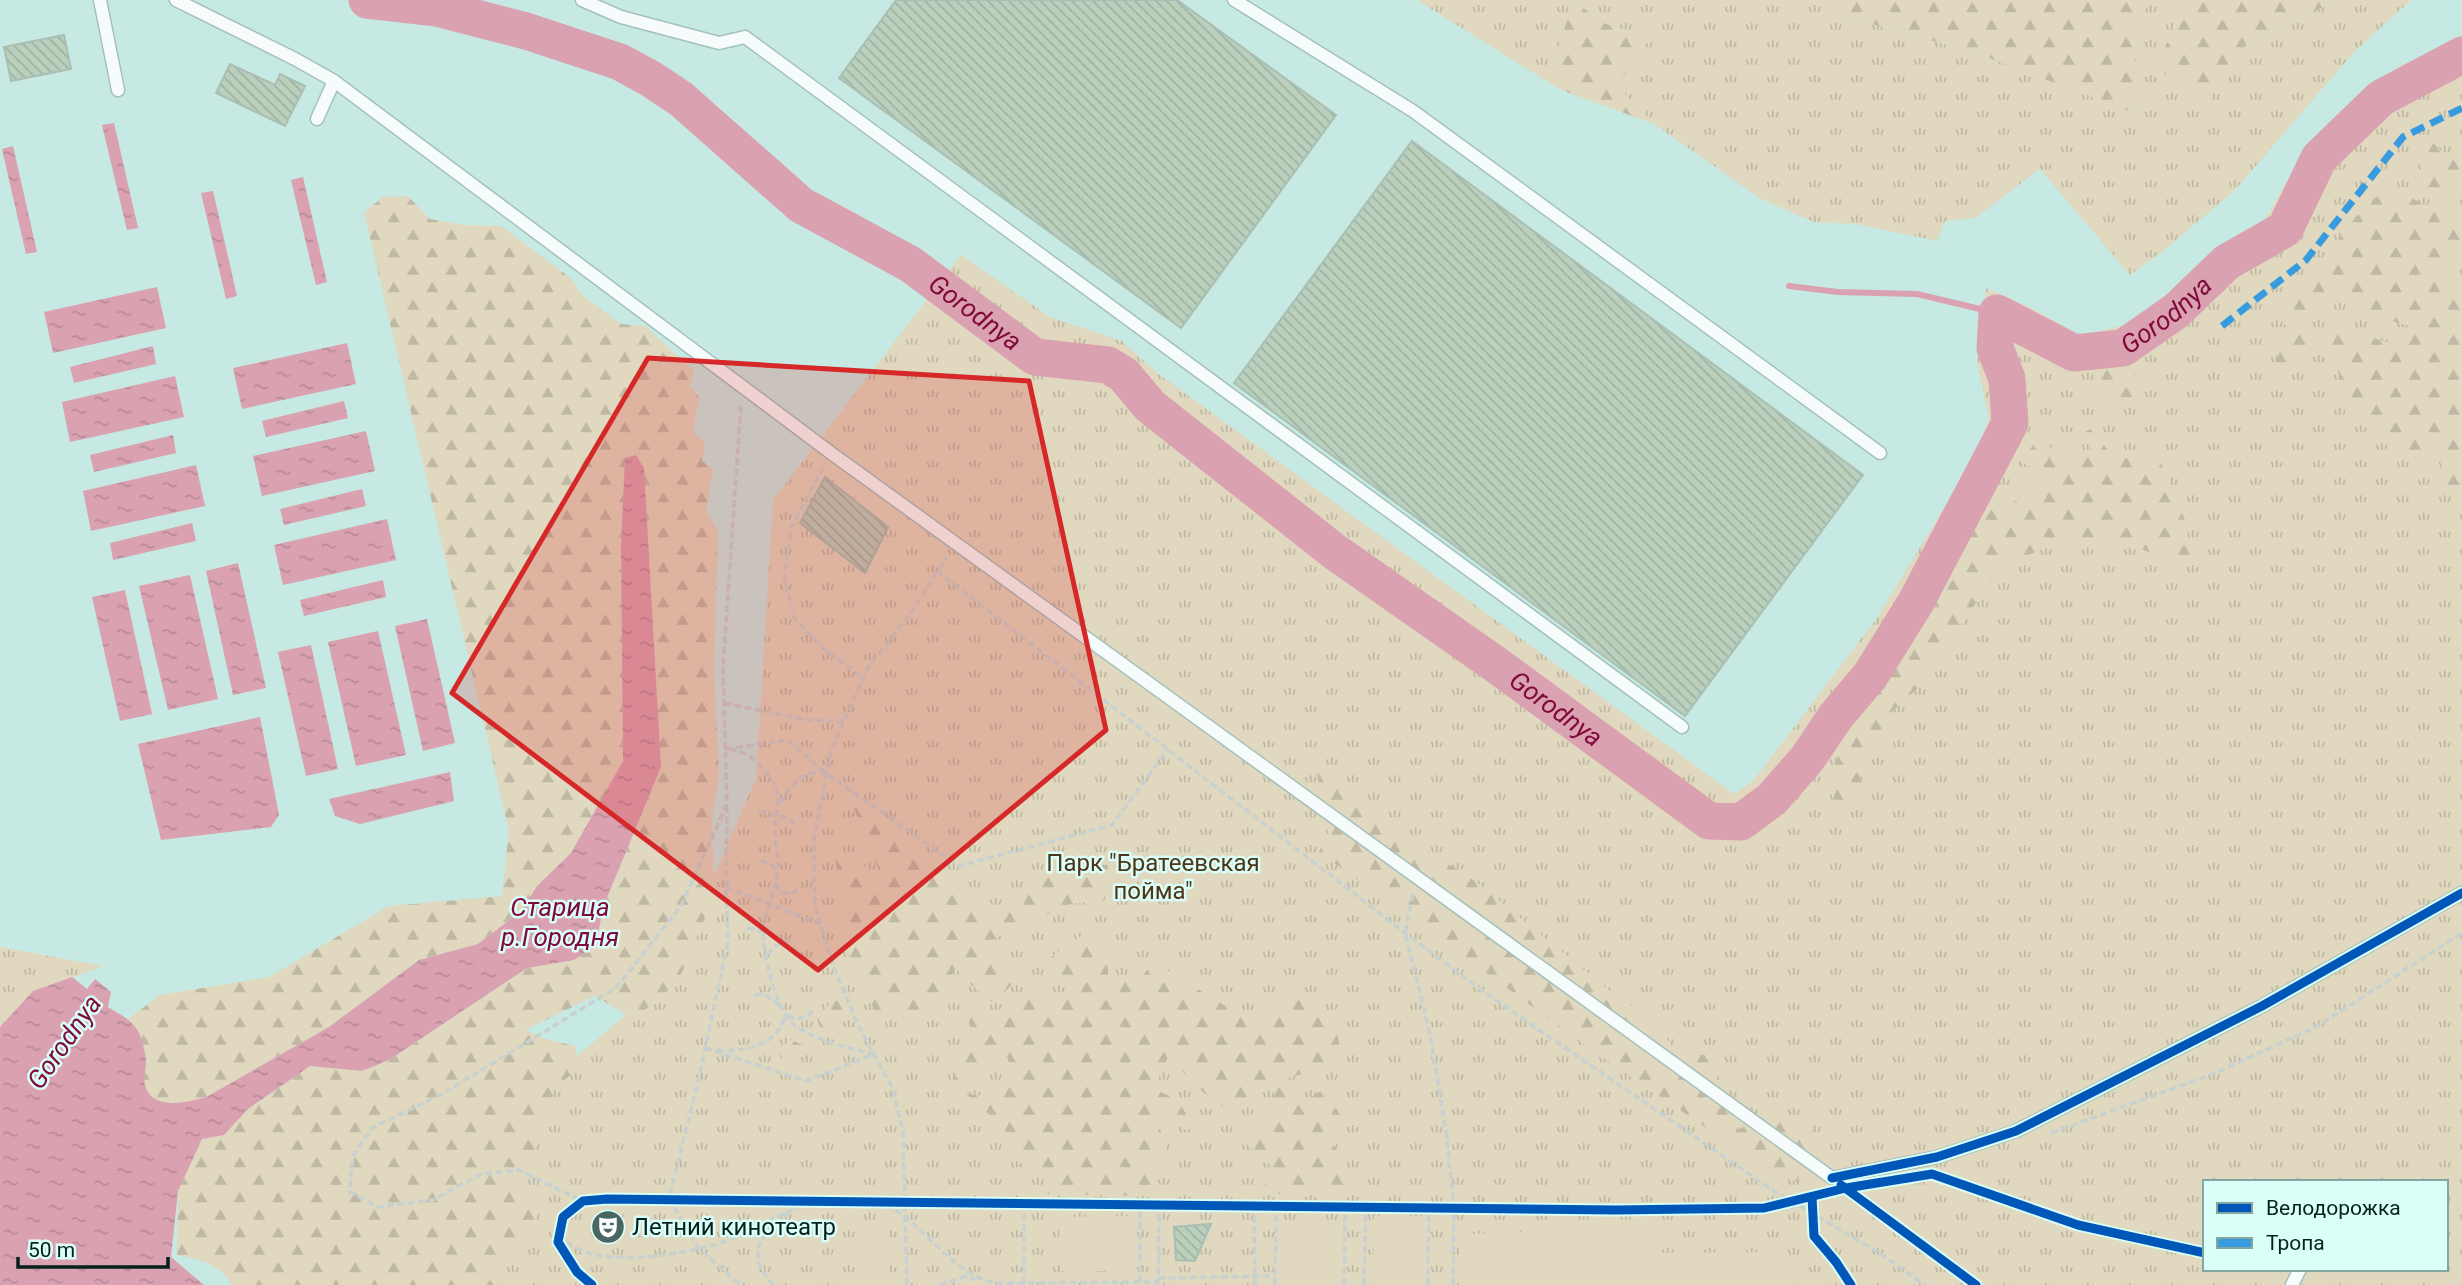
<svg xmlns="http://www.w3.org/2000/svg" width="2462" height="1285" font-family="Roboto,sans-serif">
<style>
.grass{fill:url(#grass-tufts);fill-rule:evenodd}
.forest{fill:url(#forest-firs)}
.garden{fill:#e0d8bf}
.water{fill:url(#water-ripples)}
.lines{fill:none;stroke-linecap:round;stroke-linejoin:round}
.stream{stroke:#daa1b0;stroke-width:6}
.river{stroke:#daa1b0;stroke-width:37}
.building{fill:url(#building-back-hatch);stroke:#abbeb3;stroke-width:2}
.service-casing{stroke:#a5c0bb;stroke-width:15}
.path{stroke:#c7d1cf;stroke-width:3.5;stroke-dasharray:7 3.5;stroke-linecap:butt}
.service{stroke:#f6fcfb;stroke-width:12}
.quiet{stroke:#399bdf;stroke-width:7;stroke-dasharray:14 7;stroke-linecap:butt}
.cycleway-casing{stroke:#dafef8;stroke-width:13}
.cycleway{stroke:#0057b8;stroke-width:9}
.marked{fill:#d62828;fill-opacity:0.2;stroke:#d62828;stroke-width:5;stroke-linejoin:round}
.labels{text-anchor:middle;stroke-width:5;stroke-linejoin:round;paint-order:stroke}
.park-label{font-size:24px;fill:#503416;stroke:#dafef8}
.poi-label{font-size:24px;fill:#06201d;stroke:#dafef8;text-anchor:start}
.water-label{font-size:26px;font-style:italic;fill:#810a3c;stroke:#dafef8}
</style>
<defs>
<pattern id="grass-tufts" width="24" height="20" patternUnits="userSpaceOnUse" patternTransform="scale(1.75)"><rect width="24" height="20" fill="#e0d8bf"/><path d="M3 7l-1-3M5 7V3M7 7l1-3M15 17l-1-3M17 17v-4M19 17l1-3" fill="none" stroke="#bfb9a4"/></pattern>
<pattern id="forest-firs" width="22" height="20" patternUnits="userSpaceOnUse" patternTransform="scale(1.75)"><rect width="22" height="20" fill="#e0d8bf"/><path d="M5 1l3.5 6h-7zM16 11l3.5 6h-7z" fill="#bfb9a4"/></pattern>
<pattern id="water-ripples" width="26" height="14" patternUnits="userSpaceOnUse" patternTransform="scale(1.75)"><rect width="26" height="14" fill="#daa1b0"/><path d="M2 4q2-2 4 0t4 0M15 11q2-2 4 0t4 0" fill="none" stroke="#ba8a97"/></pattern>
<pattern id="building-back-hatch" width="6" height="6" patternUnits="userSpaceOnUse" patternTransform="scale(1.75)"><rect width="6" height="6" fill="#bad0bc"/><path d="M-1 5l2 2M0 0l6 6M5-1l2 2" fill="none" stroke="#9eb2a1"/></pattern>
</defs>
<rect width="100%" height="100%" fill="#c6e9e3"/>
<g class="grass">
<path d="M1417,0H1821L1835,14L1973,52L2142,115L2131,37L2150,0H2186L2205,105L2247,44L2338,0H2411L2354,52L2235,190L2167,248L2130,275L2040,169L1975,218L1945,221L1937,241L1856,224L1814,222L1761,199L1654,124L1616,85L1650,38L1606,24L1573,1L1552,69L1561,90Z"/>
<path d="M2462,41V1285H466L546,1082L670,978L756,778L773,500L961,255L1050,317L1122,341L1156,372L1734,794L1753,781L1877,618L1973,460L1989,419L1977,362L1986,288L2031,308L2082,336L2127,324L2265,219L2304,153L2400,66ZM2205,1182H2446V1269H2205Z"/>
<path d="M0,947L104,966L33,991L0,1027Z"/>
</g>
<g class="forest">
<path d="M1821,0H2150L2131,37L2142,116L1973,52L1835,14Z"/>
<path d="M2186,0H2338L2247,44L2206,105L2156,67Z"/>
<path d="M1573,1L1606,24L1651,38L1617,85L1654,124L1561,90L1552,69Z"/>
<path d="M2432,142L2447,156L2462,150V195L2424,188L2421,145Z"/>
<path d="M2393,188L2445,216L2462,212V265L2453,258L2440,273L2462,288V493L2446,485L2439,456L2404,458L2346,412L2329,325L2393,344L2414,327L2369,315L2361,292L2340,297L2330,311L2310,303L2311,363H2276L2291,292L2325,261L2343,232L2371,200Z"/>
<path d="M408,196L430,219L463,225L501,226L572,279L582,295L621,324L645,326L694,371L690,386L699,397L693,432L705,442L702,461L713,469L706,511L718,532L714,670L719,775L712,817L714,896L678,982L634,1019L595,996L525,1030L543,1038L575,1046L579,1068L555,1088L522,1184C549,1202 536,1220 526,1245L506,1248L495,1285H232C221,1266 199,1258 177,1255L178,1191L202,1139L224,1135L248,1109L310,1066L362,1071L389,1060L527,968L574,960L595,947L604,905L661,767L625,458L621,545L623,761L571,853L537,886L521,911L478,944L418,960L329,1027L208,1096C188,1103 150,1113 144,1081C143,1074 147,1066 146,1059C145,1046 134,1031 128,1019L160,995L269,977L389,906L502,896L509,831L364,212L383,197Z"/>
<path d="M2110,358L2134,366L2137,397L2097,399L2091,360Z"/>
<path d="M2090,429L2115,458L2158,456L2185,520L2193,563L2171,561L2131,545L2097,542H2066L2003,563L1919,687L1892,712L1861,770V794L1834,807L1833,776L1839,752L1870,710L1915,621L1946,573L1981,509L2011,504L2037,485L2045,474L2021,462L2035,442H2048L2054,460L2069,454L2086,459L2092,448L2078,436Z"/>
<path d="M1317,773L1390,827L1475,881L1610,991L1656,1023L1676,1052L1715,1056L1720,1084L1739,1129L1780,1110L1814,1129L1797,1182L1740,1151L1598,1054L1319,852L1328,833Z"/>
<path d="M850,798L990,909L1022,899L1047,872L1090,863L1108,865L1105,900L1071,904L1017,927L975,949L1019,976L994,1004L962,977L956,967L944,990L904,1020L877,1014L850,968L834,849L881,876Z"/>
<path d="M1086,932L1108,944V979L1139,981L1153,962L1242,1016L1274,1015L1295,993L1335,1022L1343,1063L1287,1078L1301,1105L1322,1090L1344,1120L1319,1121L1359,1187H1300L1290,1197L1262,1189L1273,1167L1243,1141L1262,1122L1275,1094L1263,1083L1234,1116L1203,1092L1184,1073L1171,1050L1154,1089L1178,1100L1194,1128L1185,1130L1173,1117L1156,1114L1167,1153L1147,1159L1160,1196L1048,1194L1043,1173L1012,1159L1005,1129L966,1094L991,1097L1012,1072L1007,1056L977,1080L952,1083L974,1030L963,1009L980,1000L991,1020L1019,1009L1030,984L1057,1002L1070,992L1044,962Z"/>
<path d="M841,999L845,1015L838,1034L822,1030L817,1020L830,1003Z"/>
<path d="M791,1040L803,1045L805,1052L794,1061L781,1058L778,1049Z"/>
</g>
<g class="garden">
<path d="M1134,1216V1271H1060L1059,1217Z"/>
<path d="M1374,1216H1424L1423,1285H1373Z"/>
<path d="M1280,1222H1341L1340,1285H1280Z"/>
<path d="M1655,1226L1658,1253L1774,1252L1796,1285H1459V1254L1469,1234Z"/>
<path d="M862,1232H889L890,1285H863Z"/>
</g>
<g class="water">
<path d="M114,123L138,228L127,230L102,125Z"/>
<path d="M13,146L37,252L26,254L2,149Z"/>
<path d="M303,177L327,282L316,285L291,180Z"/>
<path d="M213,191L237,296L226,299L201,193Z"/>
<path d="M157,287L166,328L53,353L44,312Z"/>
<path d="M347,343L356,384L242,409L233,368Z"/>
<path d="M153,346L156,364L74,383L70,367Z"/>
<path d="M175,376L184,417L70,442L62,402Z"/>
<path d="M344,401L348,418L266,437L262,421Z"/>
<path d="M366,431L375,471L262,496L253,456Z"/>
<path d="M173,435L176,453L94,472L90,455Z"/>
<path d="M636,455L644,468L661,767L604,905L595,947L574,960L527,968L389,1060L362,1071L310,1066L248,1109L224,1135L202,1139L178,1191L171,1257L204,1285H0V1027L33,991L72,977L87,989L95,979L111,992L108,1007C119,1014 131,1019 138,1031C142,1039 146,1054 146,1063C146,1068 144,1074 144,1079C147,1113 188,1103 208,1096L329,1027L419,960L478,944L521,911L537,886L571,853L623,761L621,545L625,458Z"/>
<path d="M196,465L205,506L91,531L83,491Z"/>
<path d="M362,489L366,506L284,525L280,509Z"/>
<path d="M387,519L396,560L283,585L274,545Z"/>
<path d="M192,523L196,541L113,560L110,543Z"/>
<path d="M238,563L266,688L233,695L206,571Z"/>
<path d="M190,575L218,699L168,710L139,586Z"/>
<path d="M383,580L386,597L304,616L300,600Z"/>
<path d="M125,590L152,714L120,721L92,597Z"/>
<path d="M427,619L455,743L423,751L395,626Z"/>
<path d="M378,631L406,755L356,766L328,642Z"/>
<path d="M311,645L338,769L306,776L278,652Z"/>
<path d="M260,717L279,815L271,827L161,840L138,744Z"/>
<path d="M450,772L454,801L360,824L335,816L329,799Z"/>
</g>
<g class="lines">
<path class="stream" d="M1789,286L1838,292L1917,294L1997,313"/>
<path class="river" id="s1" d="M367,0L437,8L526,31L620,62L651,79L681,99L801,205L910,264L1035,357L1108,365L1124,375L1150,406L1335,552L1495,664L1709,821L1741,822L1772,799L1807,759L1836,716L1870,676L1916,602L2010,423L2007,379L1995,348L1997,313L2074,353L2123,348L2176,311L2227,262L2285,229L2319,158L2381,98L2462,55"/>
</g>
<g class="building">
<path d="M896,0H1177L1336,115L1181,328L839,78Z"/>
<path d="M64,35L71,69L11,81L4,47Z"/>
<path d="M230,64L275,85L280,74L305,86L285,126L216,93Z"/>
<path d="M1412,141L1863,475L1685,716L1234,383Z"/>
<path d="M825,477L888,527L865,573L800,523Z"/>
<path d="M1211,1224L1195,1261L1176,1260L1174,1227Z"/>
</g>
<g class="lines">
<g class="service-casing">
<g id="service">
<path d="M100,0L118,90"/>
<path d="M176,0L295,59L334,81L831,453L1832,1178L1937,1157L2016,1131L2262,1006L2462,893"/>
<path d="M582,0L621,17L719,43L745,37L1682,727"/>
<path d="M1234,0L1413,111L1880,453"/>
<path d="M317,119L334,81"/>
<path d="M2292,1285L2300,1269"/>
</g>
</g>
<g class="path">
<path d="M823,467L791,528L784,578L795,619L826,651L863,677"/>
<path d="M937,571L1405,933L1484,992L1771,1189L1881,1254L1925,1285"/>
<path d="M724,703L807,720L844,721"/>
<path d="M780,803C788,787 804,769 825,773"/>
<path d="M727,806L726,887L728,941L698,1082L669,1198L698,1248L741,1285"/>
<path d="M759,812L788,818L794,823"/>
<path d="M761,860L773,866L775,872"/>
<path d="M776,883C778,891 785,894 792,894L801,887"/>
<path d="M726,887L820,924"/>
<path d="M1413,894L1405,933L1429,1029L1446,1131L1454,1208L1453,1285"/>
<path d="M747,928L763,931"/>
<path d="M768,955C774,944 784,940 796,942"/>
<path d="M755,995L764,994L779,1005"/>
<path d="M787,1016C798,1020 806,1019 813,1010"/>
<path d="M705,1048L806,1081L874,1054C852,1049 806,1038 791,1022C775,1005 763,954 763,931C764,912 775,894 777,875C779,861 776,846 775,832C774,823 778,815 778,806C780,779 752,749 726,749L787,740L827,774L959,866L1112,825L1168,749"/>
<path d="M717,1050C743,1052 777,1047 785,1016"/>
<path d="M2051,1133L2213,1074L2316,1027L2462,933"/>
<path d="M812,1200C786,1212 761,1227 735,1238C698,1252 593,1274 564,1238C565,1225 568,1214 581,1207C596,1199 623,1203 640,1203C721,1201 802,1205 883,1204L1722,1214L1771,1211L1803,1205"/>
<path d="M1024,1203V1285"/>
<path d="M589,1204L519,1170L481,1174L433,1200L377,1207L350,1192L353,1155L372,1128L442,1094L616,988L681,906L727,804L723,668L741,403"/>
<path d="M886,1205C926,1224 955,1280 1000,1283L1158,1282"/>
<path d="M1254,1205L1255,1285"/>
<path d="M1158,1278L1275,1276"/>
<path d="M1140,1282V1204"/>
<path d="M774,1285C743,1256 761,1231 790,1212"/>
<path d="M907,1285L903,1131L892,1087L861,1031L835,971L815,906L814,838L831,750L868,668L912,611L947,557"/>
<path d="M940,1285L963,1277L975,1279"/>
<path d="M1158,1285L1159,1204"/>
<path d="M1275,1285L1276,1206"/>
<path d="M1344,1285L1345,1207"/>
<path d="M1364,1285L1366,1207"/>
<path d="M1428,1285L1429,1207"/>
</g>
<use href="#service" class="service"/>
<path class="quiet" d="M2222,326L2306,260L2403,137L2462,108"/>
<g class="cycleway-casing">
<g id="cycleway">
<path d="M1832,1178L1937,1157L2016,1131L2262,1006L2462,893"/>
<path d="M1841,1185L1976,1285"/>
<path d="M1812,1197L1814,1236L1836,1262L1851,1285"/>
<path d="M592,1285L577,1272L558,1242L563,1217L583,1201L607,1199L1616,1210L1764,1208L1846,1188L1932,1174L2078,1225L2205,1253"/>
</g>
</g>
<use href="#cycleway" class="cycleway"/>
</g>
<path class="marked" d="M648,358L1029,381L1106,730L818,970L452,693Z"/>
<defs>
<g id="theatre-disc" transform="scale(1.75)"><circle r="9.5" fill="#496662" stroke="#dafef8"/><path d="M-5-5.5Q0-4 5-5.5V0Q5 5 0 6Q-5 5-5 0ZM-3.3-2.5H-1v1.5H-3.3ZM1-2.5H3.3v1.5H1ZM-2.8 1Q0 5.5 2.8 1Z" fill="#fff"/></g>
</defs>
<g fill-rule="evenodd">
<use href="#theatre-disc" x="608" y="1227"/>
</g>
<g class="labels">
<g class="park-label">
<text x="1153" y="871">Парк "Братеевская<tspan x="1153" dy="28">пойма"</tspan></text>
</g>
<g class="poi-label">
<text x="632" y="1235">Летний кинотеатр</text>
</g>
<g class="water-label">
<text dy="9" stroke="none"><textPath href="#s1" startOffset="2422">Gorodnya</textPath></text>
<text dy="9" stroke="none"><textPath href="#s1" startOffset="698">Gorodnya</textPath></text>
<text dy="9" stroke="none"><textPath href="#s1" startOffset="1412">Gorodnya</textPath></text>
<text x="560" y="916">Старица<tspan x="560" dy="30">р.Городня</tspan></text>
<text transform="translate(64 1042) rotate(-55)" y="9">Gorodnya</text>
</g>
</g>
<rect x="2203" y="1180" width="245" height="91" fill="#dafef8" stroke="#85a5a0" stroke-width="2"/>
<rect x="2217" y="1203" width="35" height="10" fill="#0057b8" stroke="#85a5a0" stroke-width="2"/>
<text x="2266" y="1215" font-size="21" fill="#06201d">Велодорожка</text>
<rect x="2217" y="1238" width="35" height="10" fill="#399bdf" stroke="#85a5a0" stroke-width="2"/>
<text x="2266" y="1250" font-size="21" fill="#06201d">Тропа</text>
<path d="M18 1257v10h150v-10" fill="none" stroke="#06201d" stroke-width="3.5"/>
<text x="28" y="1257" font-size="21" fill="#06201d" stroke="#dafef8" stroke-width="5" paint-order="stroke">50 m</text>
</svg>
